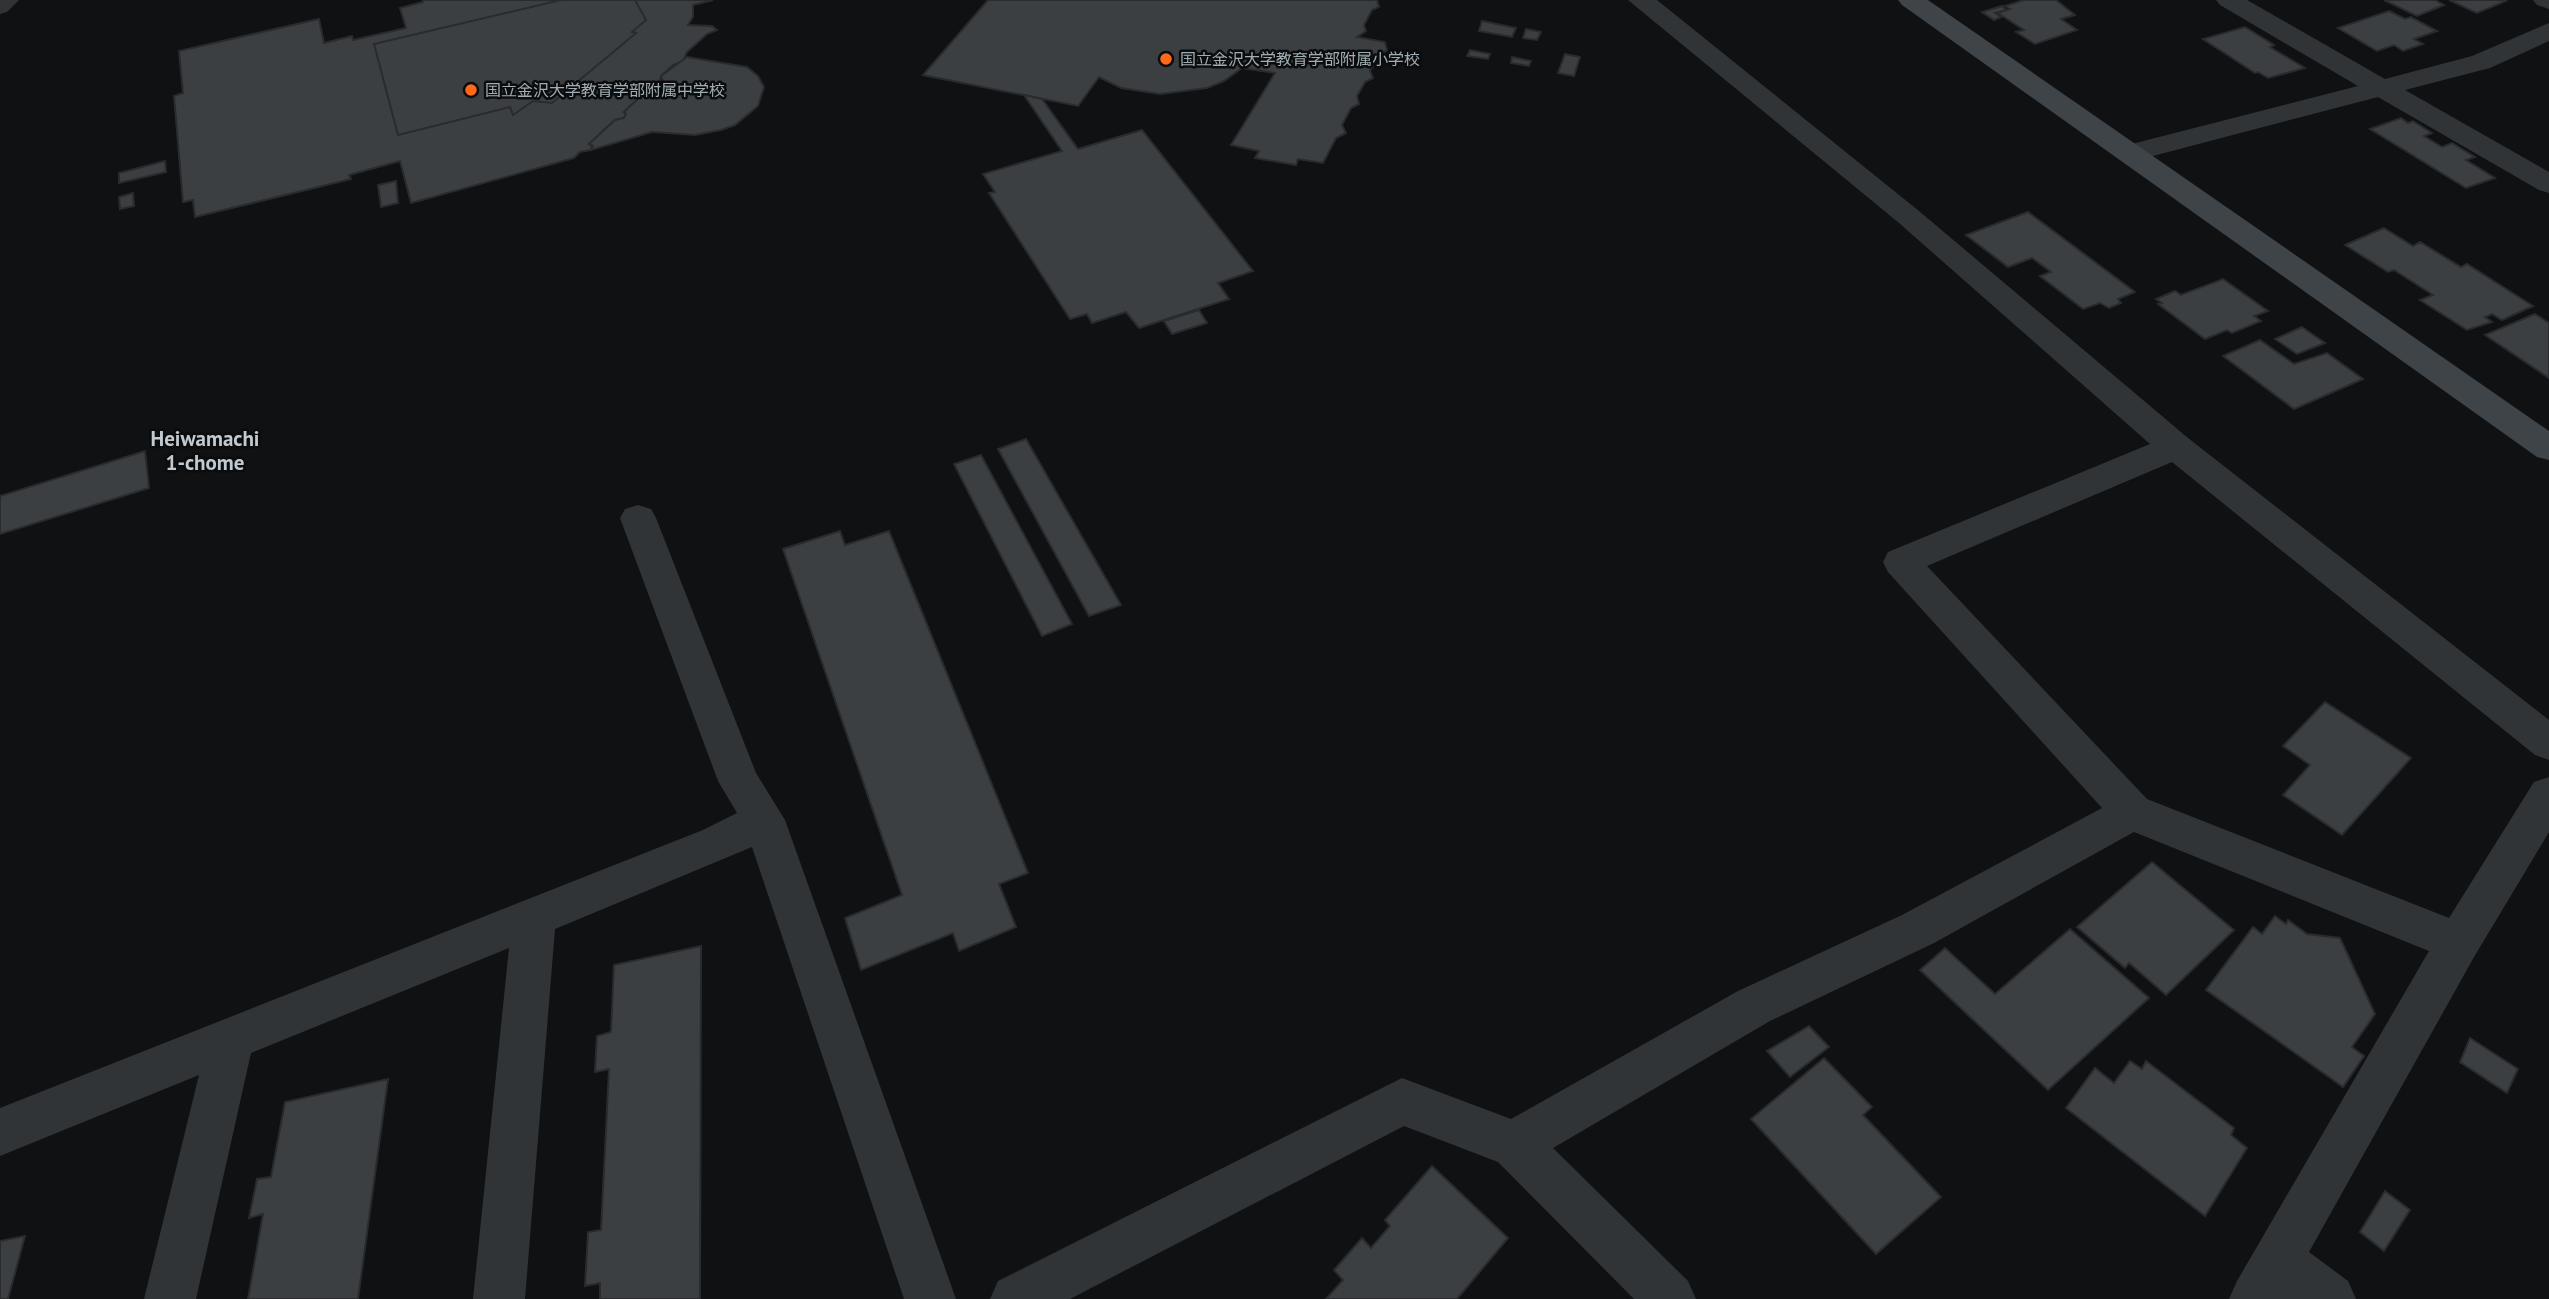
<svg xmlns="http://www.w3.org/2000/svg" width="2549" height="1299" font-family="'PT Sans','Noto Sans JP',sans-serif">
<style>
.building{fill:#3c3f42;stroke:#2a2b2e;stroke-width:2}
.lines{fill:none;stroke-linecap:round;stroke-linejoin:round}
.lane{fill:#313437;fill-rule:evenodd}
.street{fill:#313437;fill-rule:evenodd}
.secondary{fill:#3f4448;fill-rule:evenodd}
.poi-dot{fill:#ff691b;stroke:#0b0c0d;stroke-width:2.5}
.labels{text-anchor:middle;stroke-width:5;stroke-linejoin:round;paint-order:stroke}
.far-poi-label{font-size:16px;fill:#a0adb4;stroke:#0b0c0d;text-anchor:start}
.neighbourhood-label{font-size:21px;font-weight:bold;fill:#c1cad0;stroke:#0b0c0d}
</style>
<rect width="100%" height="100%" fill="#101112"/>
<g class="building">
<path d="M423,0H713L693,5V17L688,25L712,26L717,30L707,34L687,52L683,61L673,65L661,76L659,85L646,91L624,112L626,114L624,118L615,120L589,144L592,146L591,150L580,152L574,158L411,203L400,161L349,175L351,179L195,217L193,200L183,202L174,96L183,93L179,51L319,19L324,43L352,36L353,40L406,28L400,8L423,2Z"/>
<path d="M561,0H635L646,20L632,32L636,33L552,103L533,101L513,115L510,107L398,135L374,44Z"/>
<path d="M988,0H1377L1379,7L1372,10L1364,25L1366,31L1357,37L1385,42L1387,50L1378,56L1370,71L1373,78L1365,82L1357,96L1359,104L1351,108L1342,125L1346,133L1336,138L1323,163L1298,159L1296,165L1255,158L1259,151L1231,145L1275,73L1242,68L1224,81L1207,88L1160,94L1121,88L1099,77L1078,106L923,75Z"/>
<path d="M2024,0H2056L2075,15L2061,19L2077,30L2035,44L2016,32L2024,30L1998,13L2010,9L2005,6Z"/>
<path d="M2384,0H2435L2444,5L2417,16Z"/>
<path d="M2449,0H2504L2506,1L2477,13Z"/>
<path d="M2002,6L2006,10L1995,13L2001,17L1994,20L1982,12Z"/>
<path d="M2389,11L2405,19L2411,17L2437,31L2414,39L2423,44L2403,51L2394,45L2377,51L2338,28Z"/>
<path d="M1482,21L1516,28L1512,37L1479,31Z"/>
<path d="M2245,27L2274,45L2270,47L2305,68L2268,78L2258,72L2255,73L2203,39Z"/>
<path d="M1526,29L1541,32L1537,40L1523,38Z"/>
<path d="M1470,50L1490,54L1488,59L1467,56Z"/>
<path d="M1565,54L1580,57L1574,76L1558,73Z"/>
<path d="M687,57L747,67L758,76L764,87L758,106L735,125L721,130L695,135L652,132L591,150L593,146L589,144L615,120L624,118L626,114L624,112L646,91L659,85L663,81L661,76Z"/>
<path d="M1512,57L1531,61L1529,66L1511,63Z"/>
<path d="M1024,95L1042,99L1078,149L1142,130L1253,271L1218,283L1229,299L1139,328L1126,312L1092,323L1087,314L1070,319L989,193L995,192L983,174L1062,151Z"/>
<path d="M2401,118L2408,123L2413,121L2432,133L2424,136L2442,147L2452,143L2475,157L2466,160L2495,178L2466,188L2370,129Z"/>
<path d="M165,161L166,172L119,183V173Z"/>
<path d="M396,181L398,203L381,207L378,185Z"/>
<path d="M133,193L134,206L120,209L119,197Z"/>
<path d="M2028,212L2135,292L2118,299L2121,303L2109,308L2100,303L2083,309L2040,276L2051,272L2032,258L2008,267L1966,235Z"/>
<path d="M2384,228L2413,246L2420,242L2461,267L2467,264L2533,306L2502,320L2492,314L2485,317L2492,322L2467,330L2420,300L2433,295L2394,270L2388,272L2345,245Z"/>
<path d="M2223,279L2268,311L2254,316L2261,321L2232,333L2227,330L2205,339L2158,304L2162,303L2156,299L2175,291L2181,295Z"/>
<path d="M1199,310L1207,323L1172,334L1164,321Z"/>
<path d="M2535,314L2549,323V378L2485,335Z"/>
<path d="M2302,327L2325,343L2297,354L2275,339Z"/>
<path d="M2260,340L2294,364L2327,353L2363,379L2294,409L2223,356Z"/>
<path d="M1026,439L1121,605L1089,616L998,449Z"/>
<path d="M145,451L149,488L0,534V496Z"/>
<path d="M981,455L1072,624L1042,636L954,464Z"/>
<path d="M840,531L845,545L889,531L1028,873L999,884L1016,927L959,951L953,933L861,970L845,918L902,895L783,549Z"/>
<path d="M2325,702L2411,758L2342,835L2283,795L2310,765L2283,746Z"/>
<path d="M2152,862L2234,930L2166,995L2129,963L2125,968L2077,927Z"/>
<path d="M2275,916L2286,924L2288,920L2307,934L2340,938L2375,1014L2352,1047L2364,1056L2343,1087L2206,990L2253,927L2262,934Z"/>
<path d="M2070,929L2149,998L2048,1090L1920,970L1945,948L1995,994Z"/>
<path d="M701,946L700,1299H600V1283L585,1286L588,1232L601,1230L609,1069L595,1072L597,1036L611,1032L614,965Z"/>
<path d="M1809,1026L1829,1047L1790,1077L1767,1051Z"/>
<path d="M2470,1038L2518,1069L2507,1093L2460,1062Z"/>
<path d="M1824,1058L1872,1107L1863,1115L1941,1197L1876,1254L1751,1119Z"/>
<path d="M2130,1061L2142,1069L2146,1061L2234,1128L2231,1135L2247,1148L2205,1216L2066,1108L2095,1068L2114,1083Z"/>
<path d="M388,1079L358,1299H248L263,1214L249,1218L257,1179L271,1177L285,1102Z"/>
<path d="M1432,1166L1508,1238L1457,1299H1326L1343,1280L1334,1270L1362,1238L1371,1248L1390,1226L1385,1220Z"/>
<path d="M2385,1191L2410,1210L2384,1251L2360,1232Z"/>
<path d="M25,1236L8,1299H0V1241Z"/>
</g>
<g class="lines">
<path class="lane" d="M0,0H19L7,12L0,14Z"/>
<g class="street">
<path d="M1628,0H1657L1919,211L2188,438L2549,720V760L2535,755L2172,462L1927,566L2147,799L2449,918L2534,782L2549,777V832L2474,957L2309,1252L2348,1281L2356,1299H2229L2237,1281L2429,951L2134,832L1934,943L1770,1021L1553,1148L1688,1281L1696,1299H1634L1498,1162L1404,1126L1070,1299H990L998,1281L1402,1078L1511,1119L1738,991L1902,915L2102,808L1888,572L1883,562L1888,552L2150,444L1899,223Z"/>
<path d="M2216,0H2247L2385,79L2472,56L2549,23V41L2490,68L2405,90L2549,172V193L2539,190L2378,97L2130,162L2120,159L2116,153L2120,147L2358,86L2220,5Z"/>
<path d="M2533,0H2549V9L2537,5Z"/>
<path d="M638,505L651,509L656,518L756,773L785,820L956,1299H904L752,847L555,929L525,1299H473L509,948L251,1053L196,1299H144L199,1075L0,1156V1108L703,830L737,813L718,781L620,518L625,509Z"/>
</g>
<path class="secondary" d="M1898,0H1928L2549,431V460L2537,457L1902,5Z"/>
</g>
<g class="poi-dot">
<circle cx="1166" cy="59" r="7"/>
<circle cx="471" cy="90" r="7"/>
</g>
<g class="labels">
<g class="far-poi-label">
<text x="1180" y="65">国立金沢大学教育学部附属小学校</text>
<text x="485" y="96">国立金沢大学教育学部附属中学校</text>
</g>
<g class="neighbourhood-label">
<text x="205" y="446">Heiwamachi<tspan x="205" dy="24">1-chome</tspan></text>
</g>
</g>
</svg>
